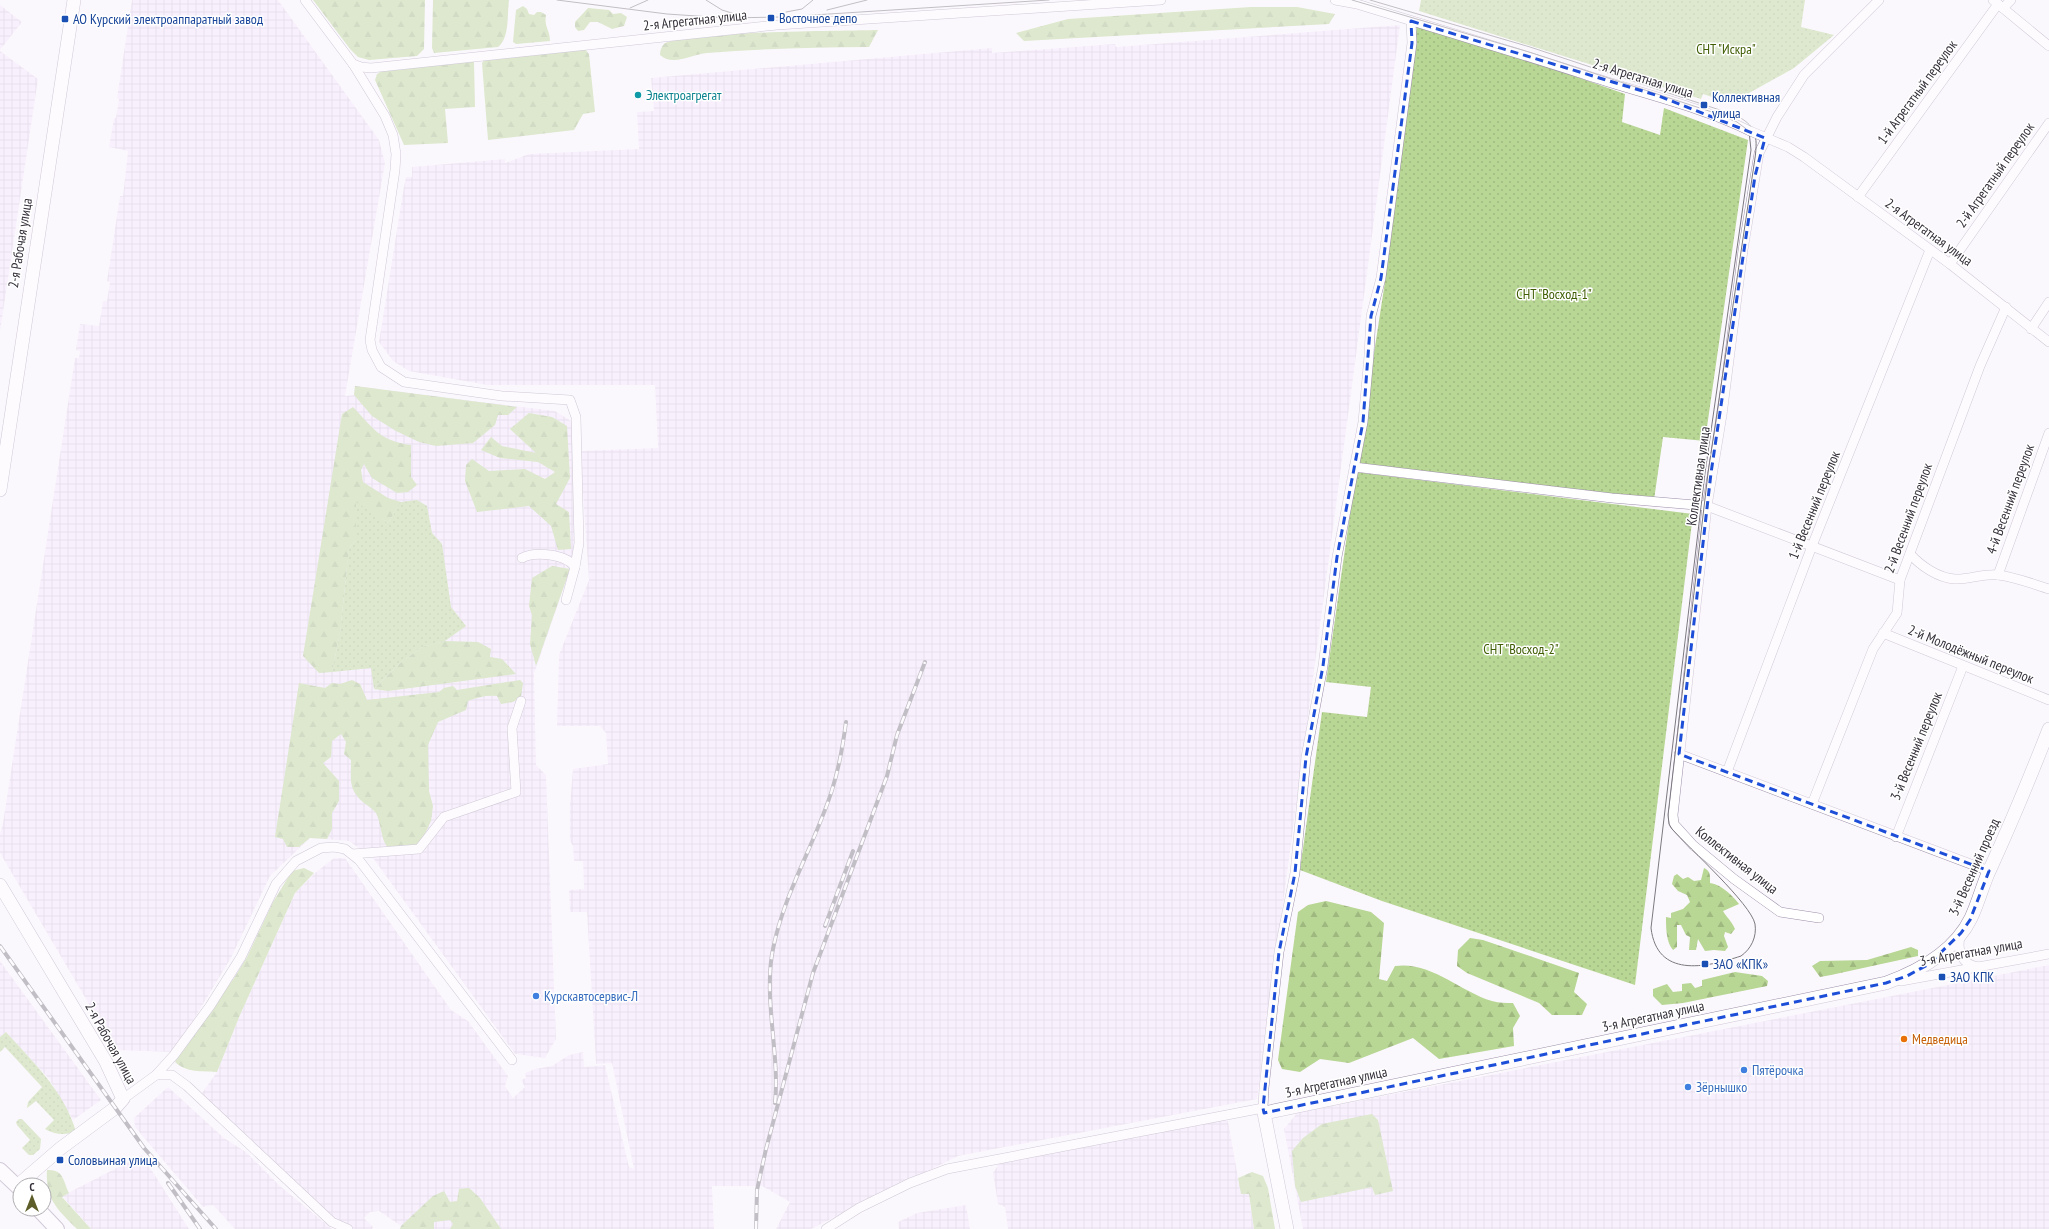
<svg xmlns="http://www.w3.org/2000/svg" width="2049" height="1229" font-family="'PT Sans Narrow',sans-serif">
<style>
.industrial{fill:url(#industrial-grid)}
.grass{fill:url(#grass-dots)}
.forest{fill:url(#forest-firs)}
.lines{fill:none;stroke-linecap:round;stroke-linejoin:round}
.street-casing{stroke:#9c8fa9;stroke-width:10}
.secondary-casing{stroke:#9c8fa9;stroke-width:14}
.primary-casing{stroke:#9c8fa9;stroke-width:16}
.street{stroke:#fff;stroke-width:9}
.secondary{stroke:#fff;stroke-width:13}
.primary{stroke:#fff;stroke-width:14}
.tram{stroke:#7c7880;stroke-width:1}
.rail-casing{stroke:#7c7880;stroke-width:4}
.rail{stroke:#fff;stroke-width:2.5;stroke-dasharray:8;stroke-linecap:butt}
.street-bridge-casing{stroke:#9c8fa9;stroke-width:10;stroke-linecap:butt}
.street-bridge{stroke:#fff;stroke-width:9}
.marked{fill:none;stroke:#1d4ed8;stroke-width:3;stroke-dasharray:8 5;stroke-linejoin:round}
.transit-dot{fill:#1a4fb4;stroke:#fff;stroke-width:1.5}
.culture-dot{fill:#0f9aa8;stroke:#fff;stroke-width:1.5}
.shop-dot{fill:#3f7fe0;stroke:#fff;stroke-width:1.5}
.food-dot{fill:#e8710a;stroke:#fff;stroke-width:1.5}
.labels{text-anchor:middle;stroke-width:3;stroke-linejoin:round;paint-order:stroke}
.transit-label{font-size:14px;fill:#164399;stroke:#fff;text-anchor:start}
.street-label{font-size:14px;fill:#342f39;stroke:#fff}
.park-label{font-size:14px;fill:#405e04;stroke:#fff}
.culture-label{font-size:14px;fill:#0d838f;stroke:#fff;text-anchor:start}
.shop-label{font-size:14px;fill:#366cbe;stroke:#fff;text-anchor:start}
.food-label{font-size:14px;fill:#c56008;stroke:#fff;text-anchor:start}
</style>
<defs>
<pattern id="industrial-grid" width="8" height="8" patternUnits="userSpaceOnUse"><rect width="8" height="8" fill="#f3e8fd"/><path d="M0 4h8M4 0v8" fill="none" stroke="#d1c7da"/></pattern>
<pattern id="grass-dots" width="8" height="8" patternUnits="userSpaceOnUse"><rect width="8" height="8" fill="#b8d694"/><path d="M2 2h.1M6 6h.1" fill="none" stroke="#9fb880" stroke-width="1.8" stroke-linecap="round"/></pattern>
<pattern id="forest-firs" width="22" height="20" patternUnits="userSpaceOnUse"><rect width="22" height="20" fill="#b8d694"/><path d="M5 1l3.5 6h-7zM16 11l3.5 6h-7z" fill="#9fb880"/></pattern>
</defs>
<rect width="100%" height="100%" fill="#fbf8fd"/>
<g class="industrial">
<path d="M132,0H278L379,140L385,163L345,396L354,395L355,386L555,411L573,422L577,542L570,569L534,674L536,765L546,775L556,1039L545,1058L515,1054L373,858L349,841L310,838L270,876L231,958L174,1052L116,1050L0,853V834L3,823L75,358H79L80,351L76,350L80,324L99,326L103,301H107L110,282L107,281L120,196H123L128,151L109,147L114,118H116L119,99L117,98Z"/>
<path d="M0,5L22,22L0,50Z"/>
<path d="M1400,25L1257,1099L958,1156L811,1229H776L790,1202L762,1186H712L714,1229H400L401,1226L379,1211L370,1212L364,1218L373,1227L372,1229H354L337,1221L277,1164L268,1159L202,1093L217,1072L240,1015L295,893L315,873L334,858H345L451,1010L468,1021L508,1076L505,1086L513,1098L525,1087L521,1080L526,1078L525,1073L535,1069L552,1066L569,1055L583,1052L584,1067L605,1065L629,1167L634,1169L612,1063L596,1064L587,912H570L569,890L584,889L583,861H574L573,846L570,841V805L573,769L608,764L606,733L600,726H557L559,655L589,580L580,451L658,448L655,385H487L409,371L393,361L379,342L404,186L406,177H412V167L505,159V163L529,154L639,149L637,112L654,111L651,78L992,48V53L1115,44L1116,47Z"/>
<path d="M0,51L38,79L0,332Z"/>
<path d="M0,961L101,1100L73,1120L49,1079L6,1032L0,1037Z"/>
<path d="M2049,965V1229H1303L1284,1129L1297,1113Z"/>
<path d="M168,1087L224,1138L246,1152L279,1185L332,1229H235L213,1205L203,1207L135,1127L134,1118Z"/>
<path d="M1224,1120L1228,1121L1241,1194H1249L1254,1229H1008L1005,1207L998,1204L993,1173L1000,1162Z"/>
<path d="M142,1155L189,1229H91L62,1196Z"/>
<path d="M966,1205L970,1229H899L898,1222L917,1213Z"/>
</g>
<g class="grass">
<path d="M1421,0H1805L1801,27L1834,35L1794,68L1733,102H1727L1703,94L1701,99L1419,11Z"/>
<path d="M1417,26L1498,49L1625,94L1622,122L1660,135L1664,108L1748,140L1705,441L1663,437L1654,500L1357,464L1386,275Z"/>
<path d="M1356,472L1693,514L1635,985L1382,901L1300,870L1322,712L1367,717L1371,687L1326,682Z"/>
<path d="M417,500L427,506L432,533L442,544L451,607L466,626L445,641L422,647L399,664L374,689L371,668L332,672L340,633L349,548L356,540V501L388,523L401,502Z"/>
<path d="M6,1032C33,1062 65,1092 76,1132C65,1135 55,1135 45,1129L54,1120L36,1101L27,1108L28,1102L42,1087L5,1047L0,1052V1037Z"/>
<path d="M19,1119H22L41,1139L40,1149L33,1155H29L22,1148L30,1140L17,1125L16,1122Z"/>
</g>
<g class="forest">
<path d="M313,0H425L424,49L417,56L369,60L358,57L350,49Z"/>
<path d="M433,0H509C507,14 510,38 498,47L434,53L432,48Z"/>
<path d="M523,6L527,9L529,14L534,15L537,12H541L546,15C544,28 550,29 550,41L516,44L513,42L516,10Z"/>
<path d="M1251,7H1297L1335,14L1329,24L1024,41L1016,33L1068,19Z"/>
<path d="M588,8L609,10L613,14L621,13L627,17L624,26L612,29L598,22H590L584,30L578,31L575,27V22Z"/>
<path d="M878,30L869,47C815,47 761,49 707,53C692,54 673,67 660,55C660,51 661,47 664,44C681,31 847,31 878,30Z"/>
<path d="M584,48L589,54L595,112L583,114L574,130L488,140L482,63L485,59Z"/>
<path d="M474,61L475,107L445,109L448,143L404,145L375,80L377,74L382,71Z"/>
<path d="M355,386L517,407L508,415H498L495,425L473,443L436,446L419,442L396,431L372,416L354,395Z"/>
<path d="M353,407C373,428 380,441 411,445V477L417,485L408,492L397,493L372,478L364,464L361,470L363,482L388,498L401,502L388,523L356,502V540L349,548L340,633L332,672L319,673L303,656L342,414Z"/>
<path d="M529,413L552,417L567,426L570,478L556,504L569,512L571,549L558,550L551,526L529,506L477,512L465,481L466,465L472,459L489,471L525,469L545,479L555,472L538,462L500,458L481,450L491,437L502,446L536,453L510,429Z"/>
<path d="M552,566L570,569L536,666L530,644L532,615L529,606L532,578Z"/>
<path d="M445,641L478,642L491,649L490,657L502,659L516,674L388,691L374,689L399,664L422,647Z"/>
<path d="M352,680L360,684L367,700L439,692L444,688L453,686L457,690L520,680L523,683L521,697L513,702L501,704L497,696C487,695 478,697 468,701L466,710L438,722L428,745L429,791L433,806L431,821L423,838L417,847L388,848C380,838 382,825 376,813C373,809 368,806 364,803C348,789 351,781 351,760L344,754L346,742L341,734L332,741L331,757L323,763L339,781V801L332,813V829L327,839L310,838L299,847H287L283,839L275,837L299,683L325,688L332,683L340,684Z"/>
<path d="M304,868L314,873L295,893L240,1015L217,1072C201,1071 187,1073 175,1062L182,1051L234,978L247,957L273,902L292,871Z"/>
<path d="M1704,868C1711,871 1710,876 1710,883C1722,885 1732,895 1739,904L1723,911C1727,918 1731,920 1735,929L1731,934L1725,932L1724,936L1728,947L1725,951L1714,950L1705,951L1698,939L1696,950H1689L1690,937L1686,935L1681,925H1677V947L1673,950C1666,942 1666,927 1666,917L1671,918V913L1683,909L1690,902L1687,895L1678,891L1672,884L1674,876L1677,874L1683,879L1688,877L1694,881L1701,880Z"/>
<path d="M1326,901L1371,912L1384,923L1379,979L1387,981L1395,966C1431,961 1459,991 1492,1001C1499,1003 1506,1003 1513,1003L1520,1016L1513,1028L1514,1046L1439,1059L1413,1038L1349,1063L1320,1059L1300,1072L1282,1069L1278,1060L1298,912L1308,905Z"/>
<path d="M1470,938L1483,940L1579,973L1574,992L1587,1004L1582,1015H1552L1539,1003L1467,973L1457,966L1458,950Z"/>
<path d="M1911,947L1918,950V956L1831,975L1820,977L1812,966L1820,961L1867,960Z"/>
<path d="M1735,972L1762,976L1768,981L1767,986L1683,1003L1662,1005L1653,996V989L1667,984L1673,992L1682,991V984L1691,983L1695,988L1702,986V980Z"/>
<path d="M1372,1114L1378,1120L1393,1191L1375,1195L1372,1187L1301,1202L1295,1186L1292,1151L1303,1138L1322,1124Z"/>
<path d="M47,1170C64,1169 63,1181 69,1193L62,1197L91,1229H77C58,1210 45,1199 47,1170Z"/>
<path d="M1252,1172L1263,1176L1268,1188L1275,1229H1254L1249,1194H1241L1238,1178Z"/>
<path d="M469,1188L480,1198L501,1229H450L453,1224L450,1220L434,1222V1229H400L401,1226L433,1196L444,1191L450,1202L457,1201L459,1189Z"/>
</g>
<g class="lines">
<g class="street-casing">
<g id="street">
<path d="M305,0L353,64L385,116L393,135L396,154L395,170L370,340L372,350L381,367L404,382L502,396L570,400L576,417L579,543L575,567L566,600"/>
<path d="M1335,0L1357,4C1432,27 1508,50 1583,74C1639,93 1697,105 1750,131"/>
<path d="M1993,0L2049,46"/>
<path d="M2003,8L2011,0"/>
<path d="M353,64L361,67L371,68L777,25L1161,0"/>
<path d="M1762,136L1788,147L1804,157L1950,264L2049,342"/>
<path d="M1858,197L1998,4"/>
<path d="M1950,264L2049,123"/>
<path d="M2031,329L2049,302"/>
<path d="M1354,467L1612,498L1707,506L1900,580"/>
<path d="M1910,554C1921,566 1938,578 1955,579C1968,580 1984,573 1998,575C2015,577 2033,584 2049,589"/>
<path d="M522,558C535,551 566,554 575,567"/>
<path d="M1998,575L2049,433"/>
<path d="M1883,633L2049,700"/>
<path d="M1679,754L1989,871"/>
<path d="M1727,772L1812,546L1930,250"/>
<path d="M1812,804L1873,649L1897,613L1900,580L1980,366L2006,307"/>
<path d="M1896,837L1963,666"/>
<path d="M352,854L419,849L444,817L516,792L512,728L521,701"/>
<path d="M1819,918L1780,912L1734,879L1693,845L1674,824L1673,815L1707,506L1722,415L1743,250L1759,153L1777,117L1804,75L1879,0"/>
<path d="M1960,935C1957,951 1961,965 1979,967"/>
<path d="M1901,981L2049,954"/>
<path d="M156,1075H172L187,1086L332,1222L348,1229"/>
<path d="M123,1099L156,1075L174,1055L210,1006L241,957L276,884L296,861L321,848L334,847L345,849L359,860L512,1060"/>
<path d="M1264,1113L1263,1108L1264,1088L1279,952L1295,873L1306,757L1323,666L1337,557L1363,422L1369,356L1371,316L1381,278L1412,43L1411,21"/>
<path d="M826,1229L859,1208L910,1183L947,1169L1263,1108"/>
</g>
</g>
<g class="secondary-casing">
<g id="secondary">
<path d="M0,490L74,0"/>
<path d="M0,885L106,1062L123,1099L115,1108L61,1148L17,1186"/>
<path d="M1287,1229L1264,1113L1886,983C1919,971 1955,951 1971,918C1979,901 1983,883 1991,867C2012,821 2031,775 2049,729"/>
</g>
</g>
<g class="primary-casing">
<g id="primary">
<path d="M0,1170L20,1189"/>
<path d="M38,1209L57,1229"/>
</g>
</g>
<use href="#street" class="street"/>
<use href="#secondary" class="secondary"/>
<use href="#primary" class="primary"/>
<g class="tram">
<path d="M557,0L667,14L727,18L782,17L1049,0"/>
<path d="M706,0L722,10L735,14"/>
<path d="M1352,0L1529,52L1712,112L1737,122L1749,131L1751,150L1705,473L1651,928C1657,978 1705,968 1741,956C1751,949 1757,937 1755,924C1751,904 1689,848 1672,829L1669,824L1668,815L1708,473L1755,158C1758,136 1756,125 1735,115L1530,47L1370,0"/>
<path d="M630,8L648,0"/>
<path d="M827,10L867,0"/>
<path d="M786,12L802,9L813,0"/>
</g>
<g class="rail-casing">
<g id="rail">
<path d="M825,926L853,851"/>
<path d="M0,946L144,1148L216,1229"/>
<path d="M775,1103C780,1054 763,998 773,949C784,893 815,844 832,790C839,768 843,745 846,722"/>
<path d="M168,1183L200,1229"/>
<path d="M756,1229L757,1190L766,1149L813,973L887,776L897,735L925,662"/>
</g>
</g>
<use href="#rail" class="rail"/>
<g class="street-bridge-casing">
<path id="street-bridge" d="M1750,131L1762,136"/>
</g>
<use href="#street-bridge" class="street-bridge"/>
</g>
<path d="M0 0H2049V1229H0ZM1411,21L1659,96L1765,138L1755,176L1711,473L1679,754L1989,871L1970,920L1961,933L1929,964L1907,976L1886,983L1264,1113L1263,1108L1279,952L1295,873L1306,757L1323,666L1337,557L1363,422L1371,316L1381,278L1412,43Z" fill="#fbf8fd" fill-opacity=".55" fill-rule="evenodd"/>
<path class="marked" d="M1411,21L1659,96L1765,138L1755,176L1711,473L1679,754L1989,871L1970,920L1961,933L1929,964L1907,976L1886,983L1264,1113L1263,1108L1279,952L1295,873L1306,757L1323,666L1337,557L1363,422L1371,316L1381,278L1412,43Z"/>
<g class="transit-dot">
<rect x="767" y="14" width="8" height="8" rx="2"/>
<rect x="61" y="15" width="8" height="8" rx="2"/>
<rect x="1700" y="101" width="8" height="8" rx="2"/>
<rect x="1701" y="960" width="8" height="8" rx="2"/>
<rect x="1938" y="973" width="8" height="8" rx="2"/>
<rect x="56" y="1156" width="8" height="8" rx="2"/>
</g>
<circle class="culture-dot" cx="638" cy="95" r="4"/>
<g class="shop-dot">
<circle cx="536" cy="996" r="4"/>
<circle cx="1744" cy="1070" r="4"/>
<circle cx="1688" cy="1087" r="4"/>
</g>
<circle class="food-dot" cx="1904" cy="1039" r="4"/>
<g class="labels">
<g class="transit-label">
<text x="779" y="23">Восточное депо</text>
<text x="73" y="24">АО Курский электроаппаратный завод</text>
<text x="1712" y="102">Коллективная<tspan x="1712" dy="16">улица</tspan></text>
<text x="1713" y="969">ЗАО «КПК»</text>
<text x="1950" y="982">ЗАО КПК</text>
<text x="68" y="1165">Соловьиная улица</text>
</g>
<g class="street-label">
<text transform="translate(695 20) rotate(-6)" y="5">2-я Агрегатная улица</text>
<text transform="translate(1643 78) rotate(17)" y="5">2-я Агрегатная улица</text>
<text transform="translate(1917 92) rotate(-54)" y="5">1-й Агрегатный переулок</text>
<text transform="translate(1995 175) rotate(-55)" y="5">2-й Агрегатный переулок</text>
<text transform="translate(1929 232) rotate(36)" y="5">2-я Агрегатная улица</text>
<text transform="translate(20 243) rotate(-81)" y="5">2-я Рабочая улица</text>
<text transform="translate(1698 476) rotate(-82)" y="5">Коллективная улица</text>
<text transform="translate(2010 499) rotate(-70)" y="5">4-й Весенний переулок</text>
<text transform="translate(1814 505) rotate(-68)" y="5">1-й Весенний переулок</text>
<text transform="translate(1908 518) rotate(-70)" y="5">2-й Весенний переулок</text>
<text transform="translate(1971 654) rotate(22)" y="5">2-й Молодёжный переулок</text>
<text transform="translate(1916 746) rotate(-68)" y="5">3-й Весенний переулок</text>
<text transform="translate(1737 860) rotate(38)" y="5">Коллективная улица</text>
<text transform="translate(1974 867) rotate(-66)" y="5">3-й Весенний проезд</text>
<text transform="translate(1971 952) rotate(-10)" y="5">3-я Агрегатная улица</text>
<text transform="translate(1653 1016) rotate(-12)" y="5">3-я Агрегатная улица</text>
<text transform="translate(111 1043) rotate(61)" y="5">2-я Рабочая улица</text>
<text transform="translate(1336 1082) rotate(-12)" y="5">3-я Агрегатная улица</text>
</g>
<g class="park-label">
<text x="1726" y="54">СНТ "Искра"</text>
<text x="1554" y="299">СНТ "Восход-1"</text>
<text x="1521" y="654">СНТ "Восход-2"</text>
</g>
<g class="culture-label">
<text x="646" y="100">Электроагрегат</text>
</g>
<g class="shop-label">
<text x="544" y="1001">Курскавтосервис-Л</text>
<text x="1752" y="1075">Пятёрочка</text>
<text x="1696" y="1092">Зёрнышко</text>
</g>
<g class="food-label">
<text x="1912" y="1044">Медведица</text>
</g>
</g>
<g transform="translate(32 1197)"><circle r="19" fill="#ffffff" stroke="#aeacb0"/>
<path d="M0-3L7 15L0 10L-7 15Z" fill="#5d5d2a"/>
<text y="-6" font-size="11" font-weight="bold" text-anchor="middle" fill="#342f39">С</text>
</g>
</svg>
